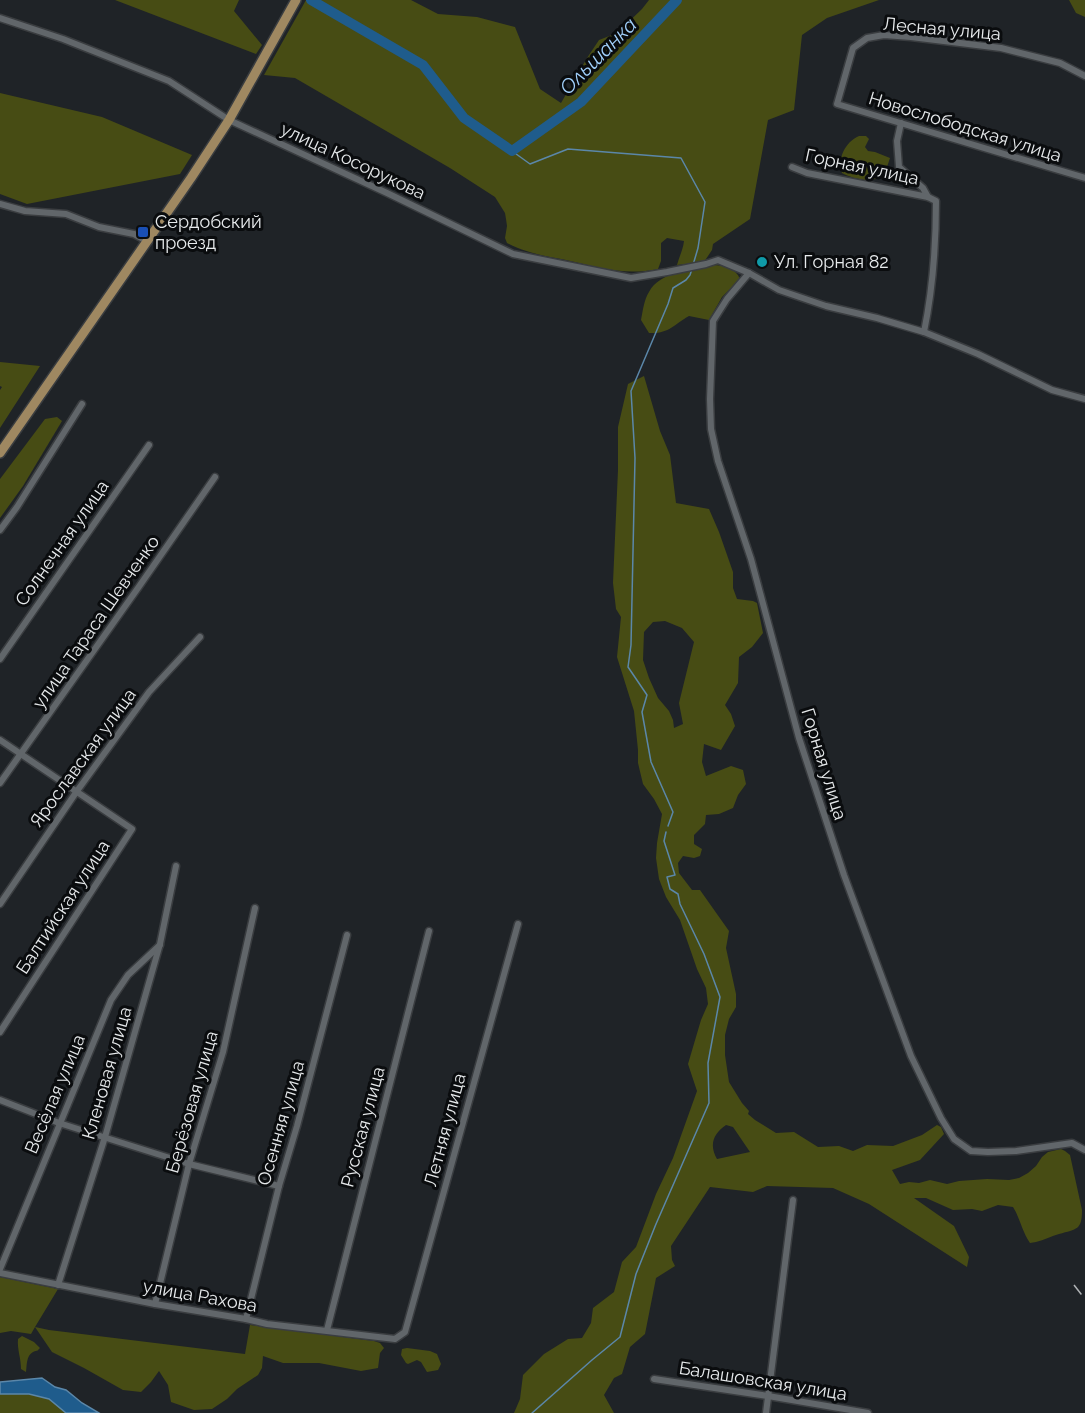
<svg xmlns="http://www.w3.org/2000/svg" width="1085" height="1413" font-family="Raleway,sans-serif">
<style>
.green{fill:#474c14;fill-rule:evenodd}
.water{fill:#1f5c8c;stroke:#5b87a9;stroke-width:1.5}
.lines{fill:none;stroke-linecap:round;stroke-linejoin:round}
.stream{stroke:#5b87a9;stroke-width:1.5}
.river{stroke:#1f5c8c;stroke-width:10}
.street-casing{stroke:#3a3d40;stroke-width:9}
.primary-casing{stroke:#3a3d40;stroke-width:12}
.street{stroke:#61666a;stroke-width:6}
.primary{stroke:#9f8861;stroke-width:9}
.rail{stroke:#b0b3b6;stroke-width:1.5;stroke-dasharray:12 6;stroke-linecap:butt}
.transit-dot{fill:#1a4fb4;stroke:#0a0c0e;stroke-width:2}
.culture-dot{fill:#0f9aa8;stroke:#0a0c0e;stroke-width:2}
.labels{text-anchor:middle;stroke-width:6;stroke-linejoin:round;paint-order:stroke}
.street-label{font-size:18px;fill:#e7eaec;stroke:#0a0c0e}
.poi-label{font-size:18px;fill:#e7eaec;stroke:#0a0c0e;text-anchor:start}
.water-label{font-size:20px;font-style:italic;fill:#a2d1fc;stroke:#0a0c0e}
</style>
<rect width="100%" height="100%" fill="#1f2327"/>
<g class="green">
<path d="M115,0H239L234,11L262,45L256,54Z"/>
<path d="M306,0H411L438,14L477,17L515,27L540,89L561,103L587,58L599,40L617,33L642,9L649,0H879L827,18L802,35L794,110L768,120L750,219L713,244L712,250L704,262L677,265C679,257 683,250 684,241L667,238L661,243V261L658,269C624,276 598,267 566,260C545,256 526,253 507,243L505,238L507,226L506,219L505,213L495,197L450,168L295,78L264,75Z"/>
<path d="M1069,0H1085V17L1076,13Z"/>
<path d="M0,93L102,117L192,155L180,174L27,204L0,194Z"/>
<path d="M859,136H866L869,139L865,147L868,151L875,152L890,158C888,164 886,172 881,176C871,184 851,178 842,173C837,159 845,142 859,136Z"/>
<path d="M713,265C723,265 736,268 740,279L722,297L709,320L689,316C673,325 669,334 649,333L641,320C643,310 644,300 649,292C660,271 692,270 713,265Z"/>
<path d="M0,362L40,366L0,428V390L2,387L0,386Z"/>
<path d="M644,376L660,431L670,455L676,503L709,509L719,532L733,572V588L737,599L753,601L757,603L763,633L752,647L739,657L738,683L725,705L731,714L735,726L721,750L704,744L702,762L706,776L731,766L743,770L746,784L738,795L733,808L719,814L706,815L705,824L694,835V844L702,849L700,856L694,858L683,856L678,863L679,873L692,890H700L729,931L726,948L736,994V1007L729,1019L725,1035V1055L729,1082L742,1103L749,1111L748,1114L755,1120L776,1133L794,1132L818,1147L839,1146L853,1151L867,1145L893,1146L922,1135L937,1125L941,1127L944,1134L920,1160L892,1170L900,1184L909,1182L919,1183L930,1180L947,1184L959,1181L987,1179L1009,1180L1019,1178L1028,1173L1036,1166L1042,1157L1048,1152L1061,1149L1065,1151L1070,1155L1082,1210C1082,1230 1077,1229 1059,1234C1052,1236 1044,1240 1036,1242L1030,1243C1022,1231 1020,1218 1013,1207L998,1205L982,1211L972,1209L953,1210L926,1198H914L954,1226L969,1257L967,1267L869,1204L833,1188L767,1186L753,1192L710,1187L671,1246L672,1260L675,1266L656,1278L645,1334L630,1347L622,1374L614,1378L604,1395L614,1413H514L520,1399L523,1375L544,1354L568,1339L582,1338L591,1323L593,1308L614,1292L622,1262L636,1247L656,1194L673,1158L697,1091L688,1064L701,1020L708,1004L706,988L697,969L680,920L666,897L659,879L656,858L657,843L662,814L654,799L643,784L638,763V750L634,711L617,657L621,617L616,609L613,583L618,470V427L628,384ZM665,621L682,628L694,642L679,703L683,724L674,728L673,720L669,711L658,698L649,678L643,660L644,632L653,622ZM726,1125L733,1127L750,1152L717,1159C709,1145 713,1134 726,1125Z"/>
<path d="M57,417L62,421L23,486L0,518V479L45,419Z"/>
<path d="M0,1277L58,1289L35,1327L49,1330L245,1354L250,1325L374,1341L380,1343L384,1348L380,1353L378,1368L361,1371L319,1363H283L263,1356L262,1368L258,1375L237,1389L227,1399L212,1409L194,1410L171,1402L168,1385L159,1371L151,1382L141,1392L123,1390L84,1368L52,1352L35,1327L31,1334L11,1331L0,1333Z"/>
<path d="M22,1336L34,1342L40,1348C35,1353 40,1349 33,1352C26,1356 27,1365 26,1372L21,1369C21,1358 17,1349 18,1339Z"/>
<path d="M407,1348L430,1351L437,1354L441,1364L438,1370L427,1372L421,1362L417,1360L408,1364L406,1363L401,1355L402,1349Z"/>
<path d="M0,1394H29L49,1399L66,1413H0Z"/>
</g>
<path class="water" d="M42,1378L55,1387L66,1390L82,1403L99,1413H66L49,1399L29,1394H0V1382Z"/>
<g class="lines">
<g class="stream">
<path d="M512,151L530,164L568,149L681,158L705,202L698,248L693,265"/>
<path d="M668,826L673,812L651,762L642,712L647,695L628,667L631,645L635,458L631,391L668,304L673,288L686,280L690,275L692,269"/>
<path d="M532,1413L592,1360L620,1337L636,1274L656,1224L709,1103L708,1063L720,997L704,954L680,904L678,894L670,889L667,877L675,875L664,841L666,832"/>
</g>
<path class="river" d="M311,0L423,65L464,118L512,151L581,102L677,0"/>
<g class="street-casing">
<g id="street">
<path d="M0,18L63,39L169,81L229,120L387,193L513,254L631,278L667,272L706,264L718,260L749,273L779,290L826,306L877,318L924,332L978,354L1052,390L1085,399"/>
<path d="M1085,76L1060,63L1001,48L911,37L884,35L867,38L853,48L837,104L1085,178"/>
<path d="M901,123L897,141L899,167L923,188L928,197"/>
<path d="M792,167L807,173L928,197L936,201C936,246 933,288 924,332"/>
<path d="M0,204L25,211L66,214L99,227L134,234L147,241"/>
<path d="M749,273L727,299L713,321L710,399L711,429L718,461L751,559L799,738L844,875L911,1056L941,1118L954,1139L971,1151L988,1152L1016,1151L1072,1143L1085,1150"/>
<path d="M0,530L17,507L82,404"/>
<path d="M0,659L149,445"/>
<path d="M0,740L132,829L0,1032"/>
<path d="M0,783L138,588L215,477"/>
<path d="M0,904L77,791L149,692L200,637"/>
<path d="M0,1100L59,1123L189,1164L279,1186"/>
<path d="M0,1269L111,1000L128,975L160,945"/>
<path d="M0,1273L155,1304L246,1319L267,1324L395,1339L405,1332L518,924"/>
<path d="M58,1285L105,1137L160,944L176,866"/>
<path d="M155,1304L189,1164L223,1052L255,908"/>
<path d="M246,1319L279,1186L297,1126L347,935"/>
<path d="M327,1330L429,931"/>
<path d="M654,1379L768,1396L868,1413"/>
<path d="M766,1413L793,1200"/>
</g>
</g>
<g class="primary-casing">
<path id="primary" d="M0,453L191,178L229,120L296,0"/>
</g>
<use href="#street" class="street"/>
<use href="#primary" class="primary"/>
<path class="rail" d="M1074,1285L1085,1299"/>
</g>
<rect class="transit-dot" x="137" y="226" width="12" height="12" rx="3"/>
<circle class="culture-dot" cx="762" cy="262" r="6"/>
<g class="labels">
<g class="street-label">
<text transform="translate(942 29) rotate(5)" y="6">Лесная улица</text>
<text transform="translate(965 127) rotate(17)" y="6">Новослободская улица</text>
<text transform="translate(353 161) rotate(25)" y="6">улица Косорукова</text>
<text transform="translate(862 167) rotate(12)" y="6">Горная улица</text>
<text transform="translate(62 543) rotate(-55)" y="6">Солнечная улица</text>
<text transform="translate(96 622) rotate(-55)" y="6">улица Тараса Шевченко</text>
<text transform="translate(83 758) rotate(-54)" y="6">Ярославская улица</text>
<text transform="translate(824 764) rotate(73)" y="6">Горная улица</text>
<text transform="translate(63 907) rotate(-57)" y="6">Балтийская улица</text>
<text transform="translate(107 1073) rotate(-74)" y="6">Кленовая улица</text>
<text transform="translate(55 1094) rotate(-67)" y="6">Весёлая улица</text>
<text transform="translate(192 1102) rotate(-74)" y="6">Берёзовая улица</text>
<text transform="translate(281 1123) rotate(-74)" y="6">Осенняя улица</text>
<text transform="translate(363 1127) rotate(-75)" y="6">Русская улица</text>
<text transform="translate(445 1130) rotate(-75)" y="6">Летняя улица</text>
<text transform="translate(200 1296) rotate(10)" y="6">улица Рахова</text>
<text transform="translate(763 1381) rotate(9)" y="6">Балашовская улица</text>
</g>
<g class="poi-label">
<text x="155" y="228">Сердобский<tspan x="155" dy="21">проезд</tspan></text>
<text x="774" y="268">Ул. Горная 82</text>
</g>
<g class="water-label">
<text transform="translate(598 56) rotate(-45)" y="7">Ольшанка</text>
</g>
</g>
</svg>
